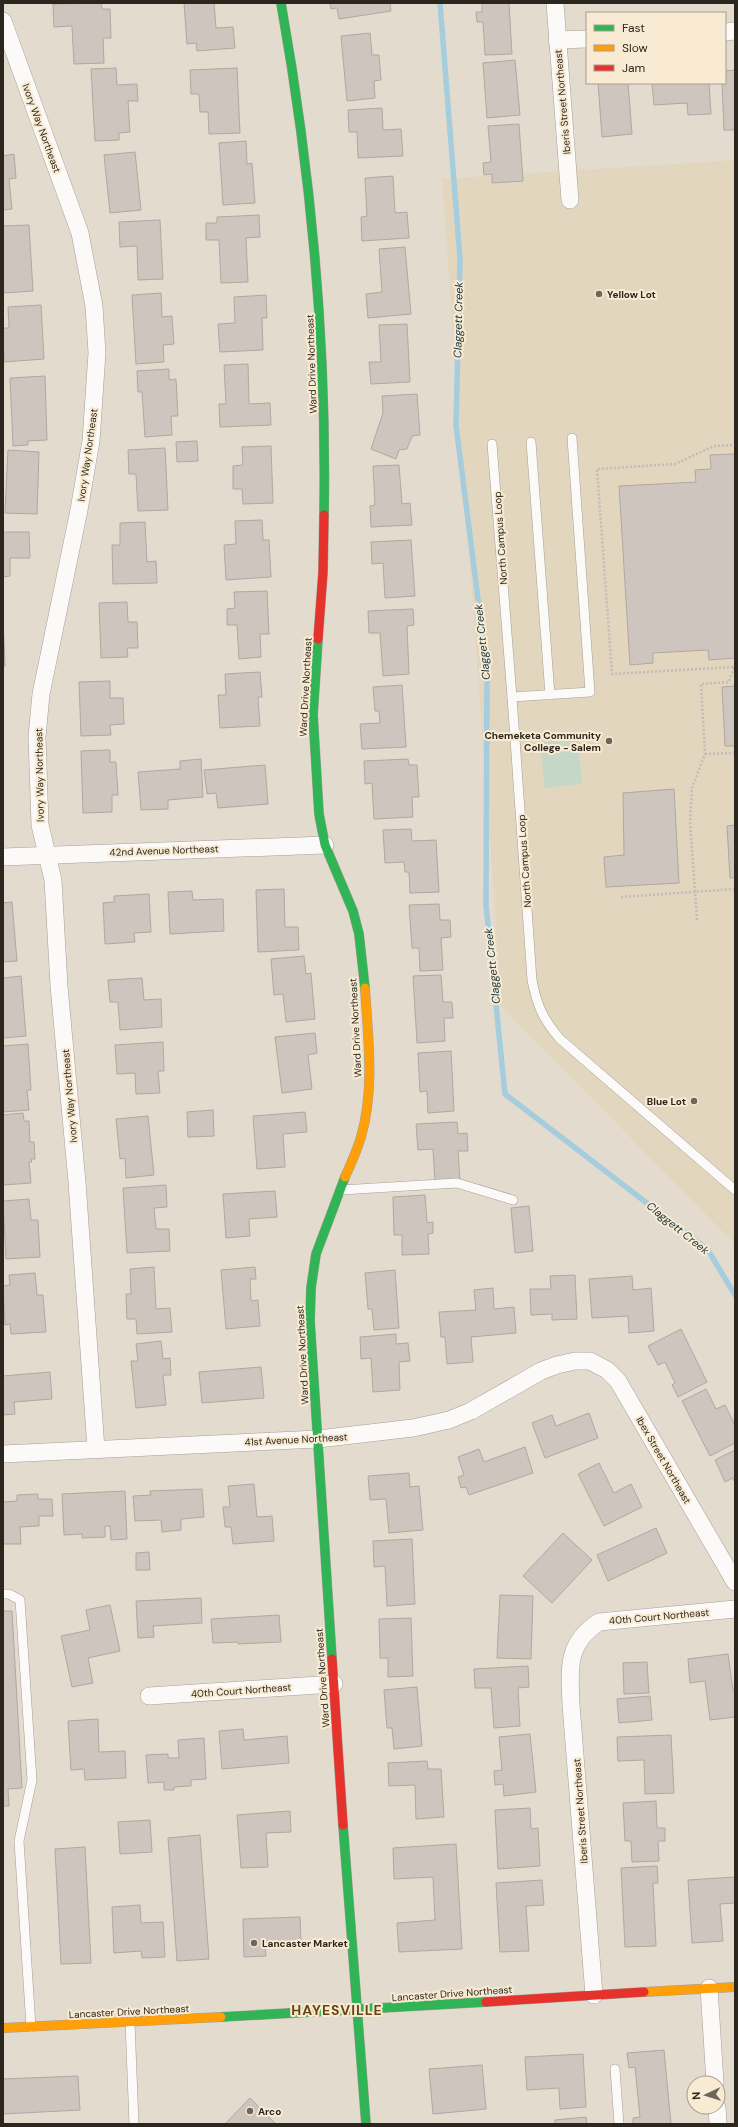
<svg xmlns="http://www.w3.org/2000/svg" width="738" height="2127" font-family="'DM Sans',sans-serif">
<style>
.built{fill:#e3d6bf}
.green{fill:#c5d7c6}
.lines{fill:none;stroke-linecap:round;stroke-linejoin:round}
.stream{stroke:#a5cddd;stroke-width:5.5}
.building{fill:#cec5be;stroke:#b0a8a1}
.lane-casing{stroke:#a59f95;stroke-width:10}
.street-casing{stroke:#a59f95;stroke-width:18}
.fast-casing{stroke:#a59f95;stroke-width:10}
.slow-casing{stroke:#a59f95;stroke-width:10}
.jam-casing{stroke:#a59f95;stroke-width:10}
.path{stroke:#c0bcb8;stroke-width:2.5;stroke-dasharray:2 2;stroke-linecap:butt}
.lane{stroke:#fbfaf8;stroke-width:9}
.street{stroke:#fbfaf8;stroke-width:17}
.fast{stroke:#30b455;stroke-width:9}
.slow{stroke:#ff9f0a;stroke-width:9}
.jam{stroke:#e5322d;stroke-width:9}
.poi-dot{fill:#6c665c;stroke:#f9ebd3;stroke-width:1.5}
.labels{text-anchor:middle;stroke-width:4;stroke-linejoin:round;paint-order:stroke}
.street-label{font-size:10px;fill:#2c271e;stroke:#f9ebd3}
.poi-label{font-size:10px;font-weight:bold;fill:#2c271e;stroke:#f9ebd3;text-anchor:start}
.water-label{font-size:11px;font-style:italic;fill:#15323f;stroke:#f9ebd3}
.district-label{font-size:14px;font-weight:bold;letter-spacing:1px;fill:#694513;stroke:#f9ebd3}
</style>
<rect width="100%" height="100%" fill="#e3dbce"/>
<path class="built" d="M735,160V1244L502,1007L442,179Z"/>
<path class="green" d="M578,738L582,784L545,788L540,742Z"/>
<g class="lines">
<path class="stream" d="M440,3L460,258L456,425L487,670L486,905L505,1094L708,1250L735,1295"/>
</g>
<g class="building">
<path d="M101,3L102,9H110L111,38H103L104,63L74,64L72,26L54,27L53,4Z"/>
<path d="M184,3H214L216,28L233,27L235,48L197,51L196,43L187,44Z"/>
<path d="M330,3H390L391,11L339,19L337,8L331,9Z"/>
<path d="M482,3H509L512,54L485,55L483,22H477L476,12H482Z"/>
<path d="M370,33L372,55H379L381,80L374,81L375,98L347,101L341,36Z"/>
<path d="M515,60L520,115L487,118L483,63Z"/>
<path d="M116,68L117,85L137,84L138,101H128L130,132L119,133V140L95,141L91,69Z"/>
<path d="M237,68L240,133L209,134L208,112H200L199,94H191L190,70Z"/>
<path d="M735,70V130H724L722,83H725V71Z"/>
<path d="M598,83H628L632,134L602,137Z"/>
<path d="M652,83H709L711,114L688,115L687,103L654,105Z"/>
<path d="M382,108L383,130L401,129L403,156L358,158L357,132H349L348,110Z"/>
<path d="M519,124L523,181L492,183V174L484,175L483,163L491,162L488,126Z"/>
<path d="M246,141L247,164L252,163L255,203L223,205L219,143Z"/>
<path d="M135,152L141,210L110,213L104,155Z"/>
<path d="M14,154L16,178L9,179L12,209L3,210V156Z"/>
<path d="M393,176L395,213L407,212L409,238L362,241L361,217L367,216L365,178Z"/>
<path d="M259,215L260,237L246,238L248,282L221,283L219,240H206V223H217V217Z"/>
<path d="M160,220L163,279L138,280L137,246L120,247L119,222Z"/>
<path d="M29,225L33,291L3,293V226Z"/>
<path d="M405,247L411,314L368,318L366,294L382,292L379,249Z"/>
<path d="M161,293L162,317L172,316L174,344L163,345L164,362L136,364L132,295Z"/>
<path d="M266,295L267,318H262L263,350L220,352L218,324L235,323L234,297Z"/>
<path d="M41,305L44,359L4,362L3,328H9L8,307Z"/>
<path d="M407,324L410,382L371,384L369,362H381L379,325Z"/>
<path d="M248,364L249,404L270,403L271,425L220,427L219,404H226L224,365Z"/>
<path d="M169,369V380L176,379L178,416H171L172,435L145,437L142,392H138L137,371Z"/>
<path d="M45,376L47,440L28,441V445L13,446L10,378Z"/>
<path d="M417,394L420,435L412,436L407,449L399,450L396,459L371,449L383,413L382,396Z"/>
<path d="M197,441L198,461L177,462L176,442Z"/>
<path d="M271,446L273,503L243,504L242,489H233V466L243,465L242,447Z"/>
<path d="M165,448L168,510L138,511L136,474H129L128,450Z"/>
<path d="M8,450L39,452L37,514L5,513Z"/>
<path d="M735,454V658L709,660L708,650L653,653V663L630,665L619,486L696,482L695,470L711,469L710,455Z"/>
<path d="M399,465L402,504L410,503L412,525L371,527L370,506L375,505L373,466Z"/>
<path d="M262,520L263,540H269L271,577L226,580L224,545L236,544L235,521Z"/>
<path d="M145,522L147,562L156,561L157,583L113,584L112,545H120V523Z"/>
<path d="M3,532H29L30,558H10V576L3,577V590Z"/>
<path d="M411,540L415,596L385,598L383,563L372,564L371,542Z"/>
<path d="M267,591L269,634H260L261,657L239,659L237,625H227V609L235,608L234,592Z"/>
<path d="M127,602L128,622H137L138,648H127L128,657L101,658L99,603Z"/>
<path d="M413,609L414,625L407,626L409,674L383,676L380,633H369L368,611Z"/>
<path d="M3,619L5,666H3Z"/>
<path d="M260,672L262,697H258L260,726L220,728L218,695H226L225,674Z"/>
<path d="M110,681V698H123L124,724L110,725L111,735L81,736L79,682Z"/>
<path d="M402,685L406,747L362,749L360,724L380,723L379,711H375L373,687Z"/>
<path d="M735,686V746H725L722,687Z"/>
<path d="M110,750V762H116L118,795H112V812L83,813L81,751Z"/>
<path d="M201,759L203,797L168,800V809L141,810L138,772L180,769V761Z"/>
<path d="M408,759L409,765H417L419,797H412L413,817L374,819L372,783L365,784L364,761Z"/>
<path d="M265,765L268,804L218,808L216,793L207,794L204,770Z"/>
<path d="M674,789L679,883L606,887L604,857L624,855L623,793Z"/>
<path d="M735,825V878H730L727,826Z"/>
<path d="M411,829L412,841L436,840L439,892L410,893L409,872H405L404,862L385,863L383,830Z"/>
<path d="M284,889L285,927H298L299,950L258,952L256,890Z"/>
<path d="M192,891L193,900L223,899L224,931L170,934L168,892Z"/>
<path d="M149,894L151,932L134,933L135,942L105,944L103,903L114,902V896Z"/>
<path d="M12,902L17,961L3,962V903Z"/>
<path d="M439,904L440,920H450L451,937L441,938L443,970L420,971L419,948H412L409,905Z"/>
<path d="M304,956L306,974L311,973L315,1019L286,1022L283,994L274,995L271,959Z"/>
<path d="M441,975L443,1002H452L453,1018H444L445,1041L417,1043L413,976Z"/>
<path d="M21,976L26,1036L3,1038V978Z"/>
<path d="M142,978L144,1000L161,999L162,1027L120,1030L118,1002H110L108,980Z"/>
<path d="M315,1033L317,1053L308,1055L312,1089L282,1093L275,1037Z"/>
<path d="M163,1042L164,1071H158L160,1093L136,1094L135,1073L117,1074L115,1045Z"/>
<path d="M28,1044L31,1090H27L29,1110L3,1112V1046Z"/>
<path d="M451,1051L454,1111L428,1113L427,1091L420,1092L418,1053Z"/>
<path d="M213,1110L214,1136L188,1137L187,1112Z"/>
<path d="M305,1112L307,1132L283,1134L285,1167L257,1169L253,1116Z"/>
<path d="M23,1113L24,1121H29L30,1142H34L35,1159H31L32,1162H29L31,1183L3,1185V1115Z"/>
<path d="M148,1116L154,1175L126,1178L125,1158L120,1159L116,1119Z"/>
<path d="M457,1122L458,1134L467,1133L468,1151H458L460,1181L435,1182L433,1149L418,1150L416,1124Z"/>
<path d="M166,1185L167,1207L154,1208L156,1229H169L170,1251L127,1253L123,1188Z"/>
<path d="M275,1191L277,1217L249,1219L250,1236L226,1238L223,1194Z"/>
<path d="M425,1195L427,1223L433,1222V1233L428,1234L429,1254L402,1255V1235H394L393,1197Z"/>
<path d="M29,1199L31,1220H38L40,1257L6,1259L3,1201Z"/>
<path d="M529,1206L533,1251L515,1253L511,1208Z"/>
<path d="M154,1267L156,1309L170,1308L172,1332L137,1334L136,1319H127L126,1294H131L130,1269Z"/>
<path d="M255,1267L256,1279H250L251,1301L258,1300L260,1326L226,1329L221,1270Z"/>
<path d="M395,1270L399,1328L374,1330L372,1309H368L365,1273Z"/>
<path d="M35,1273L37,1295H43L46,1332L11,1334L10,1324L5,1325L3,1286L10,1285L9,1275Z"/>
<path d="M575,1275L577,1319L552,1320V1314L531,1315L530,1289H551L550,1276Z"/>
<path d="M632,1276L633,1290L651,1288L654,1331L629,1333L628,1316L592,1318L589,1279Z"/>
<path d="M493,1288L494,1309L514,1307L516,1333L471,1337L473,1362L447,1364L445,1337H441L439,1312L476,1310L474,1290Z"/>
<path d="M681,1329L707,1382L678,1397L672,1385L675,1383L665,1362L658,1365L648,1346Z"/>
<path d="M396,1334V1344L408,1343L410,1361L399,1362L400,1390L373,1392L371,1358L361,1359L360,1337Z"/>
<path d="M161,1341L163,1359L170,1358L171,1375H163L166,1405L136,1408L131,1361H138L136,1344Z"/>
<path d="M261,1367L264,1398L202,1403L199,1372Z"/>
<path d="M50,1372L52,1399L14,1402L15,1414L3,1415V1376Z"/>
<path d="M706,1389L716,1409L725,1405L735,1425V1443L710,1456L682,1401Z"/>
<path d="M589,1413L598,1438L545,1458L532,1423L552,1415L556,1426Z"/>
<path d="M525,1447L533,1473L469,1495L466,1487L461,1488L458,1477L464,1475L458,1457L479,1449L484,1462Z"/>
<path d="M735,1450V1483L733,1478L725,1482L715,1460Z"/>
<path d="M599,1463L614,1493L631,1484L642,1507L604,1526L578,1474Z"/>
<path d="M409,1473L410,1487L419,1486L423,1530L389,1533L386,1499L370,1500L368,1476Z"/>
<path d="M254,1484L257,1517L272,1516L274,1541L233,1544L231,1527H225L223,1507H230L228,1486Z"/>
<path d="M202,1489L204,1517L181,1519V1530L162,1532L161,1520L135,1521L133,1496L151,1495L150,1491Z"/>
<path d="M125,1491L127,1539L111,1540L110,1526H105V1537L82,1538V1534L64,1535L62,1494Z"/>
<path d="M38,1494V1499H52L53,1516H39V1526L20,1527L21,1544H3V1502L17,1501V1495Z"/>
<path d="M656,1528L667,1553L608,1581L597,1555Z"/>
<path d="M563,1533L592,1560L552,1603L523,1576Z"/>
<path d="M412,1539L415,1604L387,1606L385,1566L374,1567L373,1541Z"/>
<path d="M149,1552L150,1570H136V1553Z"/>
<path d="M500,1595L533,1596L531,1659L497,1658Z"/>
<path d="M201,1598L202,1623L153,1626L154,1637L138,1638L136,1601Z"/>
<path d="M110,1605L120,1651L88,1658L93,1683L72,1687L61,1636L90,1630L86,1610Z"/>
<path d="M3,1611H12L22,1788L8,1789L9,1806H3Z"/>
<path d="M279,1615L281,1642L238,1644V1642L213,1643L211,1619Z"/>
<path d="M411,1618L413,1676L388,1677V1658H380L379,1619Z"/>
<path d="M728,1654L733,1690H735V1717L710,1720L705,1681L690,1683L688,1659Z"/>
<path d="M647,1662L649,1693L624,1694L623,1663Z"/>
<path d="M528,1666L529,1687L518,1688L520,1726L494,1728L491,1688H475L474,1669Z"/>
<path d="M417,1687L422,1746L394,1749L392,1728H387L384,1690Z"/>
<path d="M650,1696L652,1720L619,1723L617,1699Z"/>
<path d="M98,1719L99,1752L125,1751L126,1778L85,1780L84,1769L71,1770L68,1721Z"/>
<path d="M243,1729L244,1740L287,1736L289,1763L222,1769L219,1731Z"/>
<path d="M530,1734L536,1792L504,1796L503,1784L495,1785L494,1771L502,1770L499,1737Z"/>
<path d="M671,1735L674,1793L645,1794L644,1760L618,1761L617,1737Z"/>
<path d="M204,1738L206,1779L191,1780V1786L174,1787V1790H164V1782L148,1783L146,1755L168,1754V1758H179L178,1740Z"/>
<path d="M427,1761L428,1769H441L444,1817L416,1819L415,1785L389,1786L388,1763Z"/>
<path d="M656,1801L657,1828H665V1841H658L659,1861L632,1862L631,1841H625L623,1803Z"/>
<path d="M530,1808L531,1829L538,1828L540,1866L498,1869L495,1810Z"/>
<path d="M290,1811L291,1832L266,1833L268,1867L241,1868L237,1815Z"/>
<path d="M150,1820L152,1852L120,1854L118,1822Z"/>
<path d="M200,1835L209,1959L177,1961L168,1838Z"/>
<path d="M456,1844L462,1949L399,1952L397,1923L435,1920L433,1877L394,1879L393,1848Z"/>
<path d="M85,1847L91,1963L61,1964L55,1849Z"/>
<path d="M657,1866L658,1883H653L656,1946L625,1947L621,1868Z"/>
<path d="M735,1877V1903L720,1904L723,1941L692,1943L688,1880Z"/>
<path d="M542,1880L544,1905L526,1906L529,1951L500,1952L496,1883Z"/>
<path d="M140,1905L141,1923L163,1922L165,1957L142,1958L141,1951L114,1953L112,1907Z"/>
<path d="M300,1917L301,1943L265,1945L266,1956L244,1957L243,1919Z"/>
<path d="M664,2050L671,2124H633V2118L640,2117L635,2067L629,2068L627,2053Z"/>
<path d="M583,2054L586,2107L560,2109L559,2088L527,2090L525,2057Z"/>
<path d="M482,2065L486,2109L433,2114L429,2069Z"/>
<path d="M78,2076L80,2110L3,2114V2079Z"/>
<path d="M250,2098L276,2124H225Z"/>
<path d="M586,2117L587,2124H555V2120Z"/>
</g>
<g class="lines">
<g class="lane-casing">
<g id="lane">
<path d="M531,442L550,695"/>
<path d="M492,444L512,697L532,980C537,1006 543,1019 560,1039L735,1190"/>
<path d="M512,697L590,692L572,438"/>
<path d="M341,1190L457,1183L513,1200"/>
<path d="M3,1594H9L20,1600L32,1780L19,1841L31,2027"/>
<path d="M130,2022L134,2124"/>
<path d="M615,2069L619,2124"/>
</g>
</g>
<g class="street-casing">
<g id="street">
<path d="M555,3L570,200"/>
<path d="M3,21L80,233L94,306L97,353L91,441L79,510L41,694L37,737L40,825L53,880L59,986L77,1182L96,1449"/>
<path d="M725,32L735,31"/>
<path d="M557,40L587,39"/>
<path d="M3,857L325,845"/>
<path d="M3,1454L318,1439L413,1428L449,1420L471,1411L541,1371L557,1365L575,1361H590L607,1370L618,1381L735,1582"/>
<path d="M149,1696L334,1684"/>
<path d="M709,1988L715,2083"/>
<path d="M594,1995L571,1705C570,1670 565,1644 599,1622L735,1609"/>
<path d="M717,2107L718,2124"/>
</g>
</g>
<g class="fast-casing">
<g id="fast">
<path d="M281,3C311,172 327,343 324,515"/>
<path d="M318,639L313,715L319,814L325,845L353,911L359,934L365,988"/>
<path d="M332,1659L310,1321L311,1288L316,1254L345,1177"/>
<path d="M343,1825L366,2124"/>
<path d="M221,2017L486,2002"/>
</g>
</g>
<g class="slow-casing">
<g id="slow">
<path d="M345,1177C351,1164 357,1150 361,1137C375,1089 368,1037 365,988"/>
<path d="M644,1992L735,1987"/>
<path d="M3,2028L221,2017"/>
</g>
</g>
<g class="jam-casing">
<g id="jam">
<path d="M318,639L323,572L324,515"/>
<path d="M332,1659L343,1825"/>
<path d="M486,2002L644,1992"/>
</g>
</g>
<g class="path">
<path d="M733,667L612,674L597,469L675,464L714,446L735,445"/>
<path d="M705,754L735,753"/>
<path d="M621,897L735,889"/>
<path d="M697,920L690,822L692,788L705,754L701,684L729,682L734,667"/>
</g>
<use href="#lane" class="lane"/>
<use href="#street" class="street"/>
<use href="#fast" class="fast"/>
<use href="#slow" class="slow"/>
<use href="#jam" class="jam"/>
</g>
<g class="poi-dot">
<circle cx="599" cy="294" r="4"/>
<circle cx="609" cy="741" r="4"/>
<circle cx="694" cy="1101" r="4"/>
<circle cx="254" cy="1943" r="4"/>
<circle cx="250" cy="2111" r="4"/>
</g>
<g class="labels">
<g class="street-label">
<text transform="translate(562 102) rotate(-95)" y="4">Iberis Street Northeast</text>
<text transform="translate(42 128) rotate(70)" y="4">Ivory Way Northeast</text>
<text transform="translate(311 364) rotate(-92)" y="4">Ward Drive Northeast</text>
<text transform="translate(87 455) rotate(-82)" y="4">Ivory Way Northeast</text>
<text transform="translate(500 538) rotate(-94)" y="4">North Campus Loop</text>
<text transform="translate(305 687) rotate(-87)" y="4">Ward Drive Northeast</text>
<text transform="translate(39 775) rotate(-91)" y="4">Ivory Way Northeast</text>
<text transform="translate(164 850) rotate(-2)" y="4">42nd Avenue Northeast</text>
<text transform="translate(524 861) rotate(-94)" y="4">North Campus Loop</text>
<text transform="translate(355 1028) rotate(-93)" y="4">Ward Drive Northeast</text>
<text transform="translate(69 1096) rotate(-95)" y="4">Ivory Way Northeast</text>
<text transform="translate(302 1355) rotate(-93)" y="4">Ward Drive Northeast</text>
<text transform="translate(296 1439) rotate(-3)" y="4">41st Avenue Northeast</text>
<text transform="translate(664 1460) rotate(60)" y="4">Ibex Street Northeast</text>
<text transform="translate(659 1616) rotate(-5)" y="4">40th Court Northeast</text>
<text transform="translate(322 1678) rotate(-94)" y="4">Ward Drive Northeast</text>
<text transform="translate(241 1690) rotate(-4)" y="4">40th Court Northeast</text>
<text transform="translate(580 1811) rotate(-94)" y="4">Iberis Street Northeast</text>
<text transform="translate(452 1993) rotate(-4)" y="4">Lancaster Drive Northeast</text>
<text transform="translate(129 2011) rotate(-3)" y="4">Lancaster Drive Northeast</text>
</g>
<g class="poi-label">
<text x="607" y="298">Yellow Lot</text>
<text x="601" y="739" text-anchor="end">Chemeketa Community<tspan x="601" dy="12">College - Salem</tspan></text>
<text x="686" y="1105" text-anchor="end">Blue Lot</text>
<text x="262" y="1947">Lancaster Market</text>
<text x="258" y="2115">Arco</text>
</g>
<g class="water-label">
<text transform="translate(458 320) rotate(-89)" y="4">Claggett Creek</text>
<text transform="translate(482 642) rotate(-96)" y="4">Claggett Creek</text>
<text transform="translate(492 966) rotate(-96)" y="4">Claggett Creek</text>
<text transform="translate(678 1228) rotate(39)" y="4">Claggett Creek</text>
</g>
<g class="district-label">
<text x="337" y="2015">HAYESVILLE</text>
</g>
</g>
<rect width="738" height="2127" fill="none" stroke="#2c271e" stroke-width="8"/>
<rect x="586" y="12" width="140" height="72" fill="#f9ebd3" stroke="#a79d8b"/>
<rect x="594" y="25" width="20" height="6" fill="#30b455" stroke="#a79d8b"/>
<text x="622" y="32" font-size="12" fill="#2c271e">Fast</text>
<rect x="594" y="45" width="20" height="6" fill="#ff9f0a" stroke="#a79d8b"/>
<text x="622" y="52" font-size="12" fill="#2c271e">Slow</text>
<rect x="594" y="65" width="20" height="6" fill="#e5322d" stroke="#a79d8b"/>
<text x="622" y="72" font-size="12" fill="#2c271e">Jam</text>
<g transform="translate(706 2095) rotate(266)"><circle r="19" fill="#f9ebd3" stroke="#a79d8b"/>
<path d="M0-3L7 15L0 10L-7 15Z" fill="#6c665c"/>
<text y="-6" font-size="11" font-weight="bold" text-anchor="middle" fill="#2c271e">N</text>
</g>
</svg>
